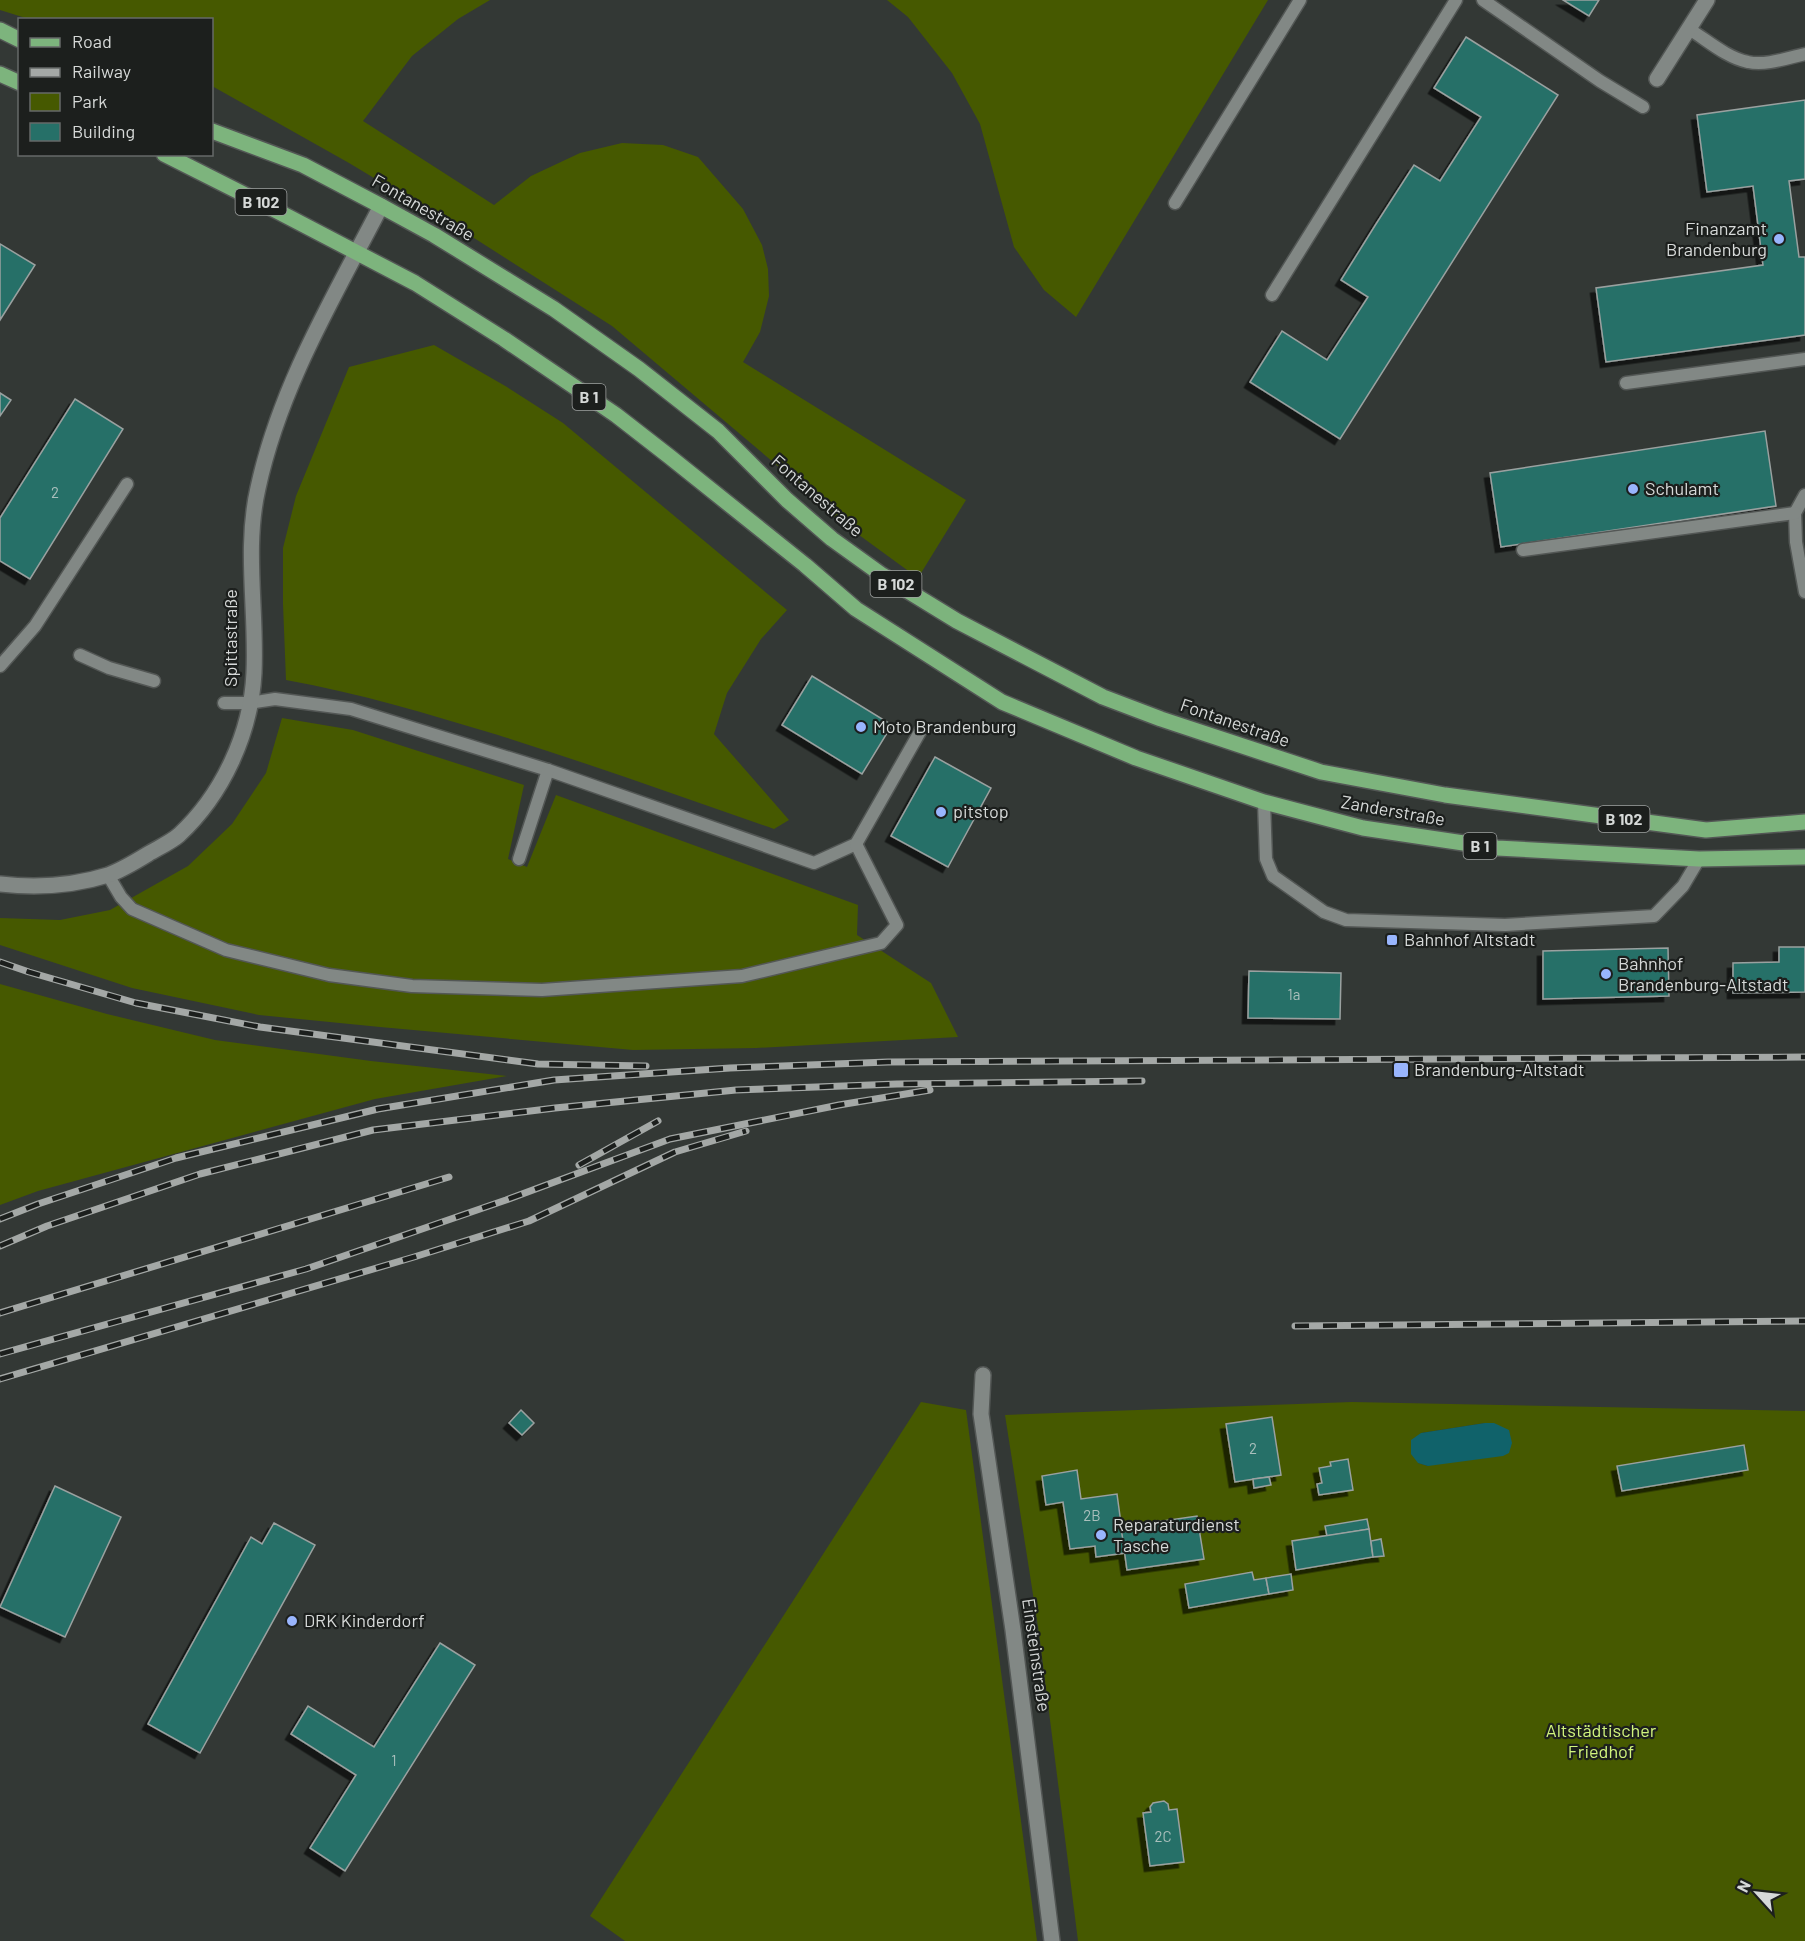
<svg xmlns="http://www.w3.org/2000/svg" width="1805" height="1941" font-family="Barlow,sans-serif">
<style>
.green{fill:#465900;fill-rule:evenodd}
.water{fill:#10626a}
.building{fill:#267068;stroke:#9aa1a0;stroke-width:1.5;filter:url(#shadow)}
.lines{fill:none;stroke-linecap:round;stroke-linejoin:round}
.lane-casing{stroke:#535755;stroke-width:15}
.street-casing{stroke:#535755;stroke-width:18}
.secondary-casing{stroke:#535755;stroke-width:18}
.primary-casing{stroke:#535755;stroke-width:18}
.lane{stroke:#828885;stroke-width:12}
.street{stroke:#828885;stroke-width:15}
.secondary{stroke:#828885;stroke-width:15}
.primary{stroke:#7db47d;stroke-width:15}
.rail-casing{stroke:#a4a8a6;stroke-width:7}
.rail{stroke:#1c1f1d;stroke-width:4.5;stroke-dasharray:14;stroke-linecap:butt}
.poi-dot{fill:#99b5fd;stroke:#1c1f1d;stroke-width:2}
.labels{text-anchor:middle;stroke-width:4.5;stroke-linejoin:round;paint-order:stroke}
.number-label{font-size:15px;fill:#aabfbc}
.shield{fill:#1c1f1d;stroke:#9ea1a0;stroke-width:1.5}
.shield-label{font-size:16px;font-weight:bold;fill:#d6d9d8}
.street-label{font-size:18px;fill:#d6d9d8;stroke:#1c1f1d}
.poi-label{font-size:18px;fill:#d6d9d8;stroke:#1c1f1d;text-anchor:start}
.park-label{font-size:18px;fill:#d1f47d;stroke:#1c1f1d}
</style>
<defs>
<filter id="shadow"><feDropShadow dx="-5.5" dy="5.5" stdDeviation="0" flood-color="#0009"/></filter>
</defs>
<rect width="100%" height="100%" fill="#333835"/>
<g class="green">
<path d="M0,0H490L458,19L412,56L363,121L494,205L531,176L580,153L622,143L663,145L698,157L743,209L762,245L768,269L769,296L760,332L743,362L966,500L918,578L833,516L779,467L612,326L474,238L349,163L212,86V20H32L0,10Z"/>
<path d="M887,0H1268L1076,317L1044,290L1014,247L980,124L952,73L908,17Z"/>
<path d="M434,345L507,387L563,423L787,610L761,639L727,693L714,734L789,820L774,829C682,797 590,764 498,735C428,714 359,693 286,680L283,604V548L296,496L349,367Z"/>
<path d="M282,718L353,730L524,785L508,859L527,867L556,795L858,905L857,935L931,983L958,1037L756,1048L633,1050L380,1027L259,1015L132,988L0,945V918L60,920L110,910L188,866L232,824L266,773Z"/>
<path d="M0,984L107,1014L215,1040L371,1061L507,1076L375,1099L38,1191L0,1205Z"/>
<path d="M921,1402L966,1410L1037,1941H625L590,1916Z"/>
<path d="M1352,1402L1805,1411V1941H1078L1039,1633L1005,1415ZM1485,1423H1494L1428,1466L1418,1463L1421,1433Z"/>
</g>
<path class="water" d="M1485,1423H1494L1509,1430L1512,1443L1509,1453L1503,1456L1428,1466L1418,1463L1411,1454V1440L1421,1433Z"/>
<g class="building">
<path d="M1563,0H1599L1589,16Z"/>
<path d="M1466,37L1558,95L1340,439L1250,382L1282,331L1327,360L1368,297L1341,280L1376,224L1414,165L1440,181L1481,117L1434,88Z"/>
<path d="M1805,100V179L1789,181L1799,257H1805V335L1606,362L1596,288L1763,265L1753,186L1707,192L1697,115Z"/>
<path d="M0,244L35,265L0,320Z"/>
<path d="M0,393L11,400L0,416Z"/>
<path d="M75,399L123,429L30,579L0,561V518Z"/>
<path d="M1765,431L1776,506L1501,547L1490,473Z"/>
<path d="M812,676L892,725L862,774L782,725Z"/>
<path d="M935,757L991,788L948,867L891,836Z"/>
<path d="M1779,947H1805V992L1733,993V963L1779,962Z"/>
<path d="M1668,948L1669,996L1543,999V951Z"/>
<path d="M1249,971L1341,973L1340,1019L1248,1018Z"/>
<path d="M521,1410L534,1423L522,1435L509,1423Z"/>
<path d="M1272,1417L1281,1475L1235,1482L1226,1424Z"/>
<path d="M1744,1445L1748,1470L1622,1491L1617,1466Z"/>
<path d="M1348,1459L1353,1490L1319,1495L1317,1484L1322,1483L1319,1468L1331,1466L1330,1462Z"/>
<path d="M1077,1470L1081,1499L1117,1494L1125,1553L1096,1557L1095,1546L1070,1549L1063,1502L1046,1505L1042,1476Z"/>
<path d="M1269,1477L1271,1485L1254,1488L1253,1479Z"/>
<path d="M55,1486L121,1517L65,1637L0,1607Z"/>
<path d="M1197,1516L1204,1559L1127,1570L1121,1527Z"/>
<path d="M1367,1519L1369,1529L1327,1536L1325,1526Z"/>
<path d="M274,1523L315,1545L200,1753L148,1724L251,1537L262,1544Z"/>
<path d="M1369,1529L1373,1557L1296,1570L1292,1541Z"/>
<path d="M1381,1539L1384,1556L1373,1557L1371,1541Z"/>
<path d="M1252,1572L1254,1580L1266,1578L1269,1594L1189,1608L1185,1584Z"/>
<path d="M1291,1574L1293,1590L1269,1594L1266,1578Z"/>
<path d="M440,1643L475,1665L345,1871L310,1848L356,1775L291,1734L308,1706L374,1747Z"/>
<path d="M1164,1801L1168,1804L1169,1810L1177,1809L1184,1862L1150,1866L1143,1813L1151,1812L1150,1807L1153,1803Z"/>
</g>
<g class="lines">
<g class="lane-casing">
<g id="lane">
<path d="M1483,0L1600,81L1643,107"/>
<path d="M1689,29C1707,40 1727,58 1748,62C1766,66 1787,58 1805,54"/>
<path d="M1175,203L1300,0"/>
<path d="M1272,295L1456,0"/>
<path d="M1626,383L1805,359"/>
<path d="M1805,495L1795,513L1796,542L1805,592"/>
<path d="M1523,550L1795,513"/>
<path d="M80,655L109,668L154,681"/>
<path d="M0,666L35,626L127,484"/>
<path d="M224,703H249L275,699L351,709L548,770L814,863L856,844L921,730"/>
<path d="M1264,802L1266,859L1273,876L1324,912L1346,920L1505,925L1654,916L1683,886L1699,859"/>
<path d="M519,859L548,770"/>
<path d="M108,875L121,897L132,909L226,950L329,975L412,986L542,990L742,976L881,943L897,925L856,844"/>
</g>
</g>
<g class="street-casing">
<path id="street" d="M983,1375L981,1414L1013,1630L1052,1941"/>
</g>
<g class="secondary-casing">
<g id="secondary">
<path d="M1657,79L1707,0"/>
<path d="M0,884C36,888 73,886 108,875C122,870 135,862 148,854C158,848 171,842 179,835C223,794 251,733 254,673C257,611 244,549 258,488C280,386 334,297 381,206"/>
</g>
</g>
<g class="primary-casing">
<g id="primary">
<path d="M0,30L20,40"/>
<path d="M0,74L20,83"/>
<path d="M212,131L303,165L381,206L434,235L554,309L639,369L718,431L787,500L832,539L882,575L957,621L1103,697L1161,719L1321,772L1445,795L1706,830L1805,822"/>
<path d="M164,154L279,212L415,283L504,339L616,415L670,457L805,565L856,609L1002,702L1136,758L1264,802L1363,828L1497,848L1699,859L1805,857"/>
</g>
</g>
<use href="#lane" class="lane"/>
<use href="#street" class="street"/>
<use href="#secondary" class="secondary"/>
<use href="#primary" class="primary"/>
<g class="rail-casing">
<g id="rail">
<path d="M0,962L29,972L136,1003L260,1027L538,1064L646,1066"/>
<path d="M579,1165L658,1121"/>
<path d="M0,1219L38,1204L176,1158L378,1109L554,1080L730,1068L888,1062L1805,1057"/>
<path d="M0,1246L47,1226L200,1174L373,1130L555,1108L736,1090L897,1084L1142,1081"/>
<path d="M0,1313L449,1177"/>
<path d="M1295,1326L1805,1321"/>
<path d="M0,1354L306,1269L506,1200L670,1139L839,1105L930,1090"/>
<path d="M0,1379L414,1257L529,1221L675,1152L746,1131"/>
</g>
</g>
<use href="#rail" class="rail"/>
</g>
<g class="poi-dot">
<circle cx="1779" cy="239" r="6"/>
<circle cx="1633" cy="489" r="6"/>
<circle cx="861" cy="727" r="6"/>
<circle cx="941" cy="812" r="6"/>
<rect x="1386" y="934" width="12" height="12" rx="3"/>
<circle cx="1606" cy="974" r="6"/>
<rect x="1393" y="1062" width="16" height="16" rx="3"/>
<circle cx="1101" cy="1535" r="6"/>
<circle cx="292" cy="1621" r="6"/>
</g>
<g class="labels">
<g class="number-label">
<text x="55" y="498">2</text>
<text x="1294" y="1000">1a</text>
<text x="1253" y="1454">2</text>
<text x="1092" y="1521">2B</text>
<text x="394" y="1766">1</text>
<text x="1163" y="1842">2C</text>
</g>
<g class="shield">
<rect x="235.5" y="189" width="51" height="26" rx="4.5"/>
<rect x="572.5" y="384" width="33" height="26" rx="4.5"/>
<rect x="870.5" y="571" width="51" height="26" rx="4.5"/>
<rect x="1598.5" y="806" width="51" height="26" rx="4.5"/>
<rect x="1463.5" y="833" width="33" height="26" rx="4.5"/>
</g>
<g class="shield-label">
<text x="261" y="208">B 102</text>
<text x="589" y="403">B 1</text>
<text x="896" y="590">B 102</text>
<text x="1624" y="825">B 102</text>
<text x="1480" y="852">B 1</text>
</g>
<g class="street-label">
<text transform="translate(423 208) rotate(30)" y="6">Fontanestraße</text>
<text transform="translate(817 496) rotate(41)" y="6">Fontanestraße</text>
<text transform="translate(231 638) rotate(-90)" y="6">Spittastraße</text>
<text transform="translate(1235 723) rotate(19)" y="6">Fontanestraße</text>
<text transform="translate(1393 811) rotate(10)" y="6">Zanderstraße</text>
<text transform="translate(1036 1655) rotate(82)" y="6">Einsteinstraße</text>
</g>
<g class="poi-label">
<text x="1767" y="235" text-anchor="end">Finanzamt<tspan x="1767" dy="21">Brandenburg</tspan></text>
<text x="1645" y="495">Schulamt</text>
<text x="873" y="733">Moto Brandenburg</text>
<text x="953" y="818">pitstop</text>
<text x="1404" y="946">Bahnhof Altstadt</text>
<text x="1618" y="970">Bahnhof<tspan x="1618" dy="21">Brandenburg-Altstadt</tspan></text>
<text x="1414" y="1076">Brandenburg-Altstadt</text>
<text x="1113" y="1531">Reparaturdienst<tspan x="1113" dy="21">Tasche</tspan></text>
<text x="304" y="1627">DRK Kinderdorf</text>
</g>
<g class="park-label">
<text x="1601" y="1737">Altstädtischer<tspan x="1601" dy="21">Friedhof</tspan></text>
</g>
</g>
<rect x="18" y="18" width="195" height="138" fill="#1c1f1d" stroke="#666968" stroke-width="1.5"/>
<rect x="30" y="38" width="30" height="9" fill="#7db47d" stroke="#666968" stroke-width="1.5"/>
<text x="72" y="48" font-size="18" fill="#d6d9d8">Road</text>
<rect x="30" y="68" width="30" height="9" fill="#a4a8a6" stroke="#666968" stroke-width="1.5"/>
<text x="72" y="78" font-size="18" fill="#d6d9d8">Railway</text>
<rect x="30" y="93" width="30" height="18" fill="#465900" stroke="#666968" stroke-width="1.5"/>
<text x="72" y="108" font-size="18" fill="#d6d9d8">Park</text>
<rect x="30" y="123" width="30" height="18" fill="#267068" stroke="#666968" stroke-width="1.5"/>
<text x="72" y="138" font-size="18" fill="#d6d9d8">Building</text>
<g transform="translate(1757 1893) rotate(297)" stroke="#1c1f1d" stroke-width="4.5" paint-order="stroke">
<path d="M0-4.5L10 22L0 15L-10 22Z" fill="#d6d9d8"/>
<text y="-9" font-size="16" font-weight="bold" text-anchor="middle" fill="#d6d9d8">N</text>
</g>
</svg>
